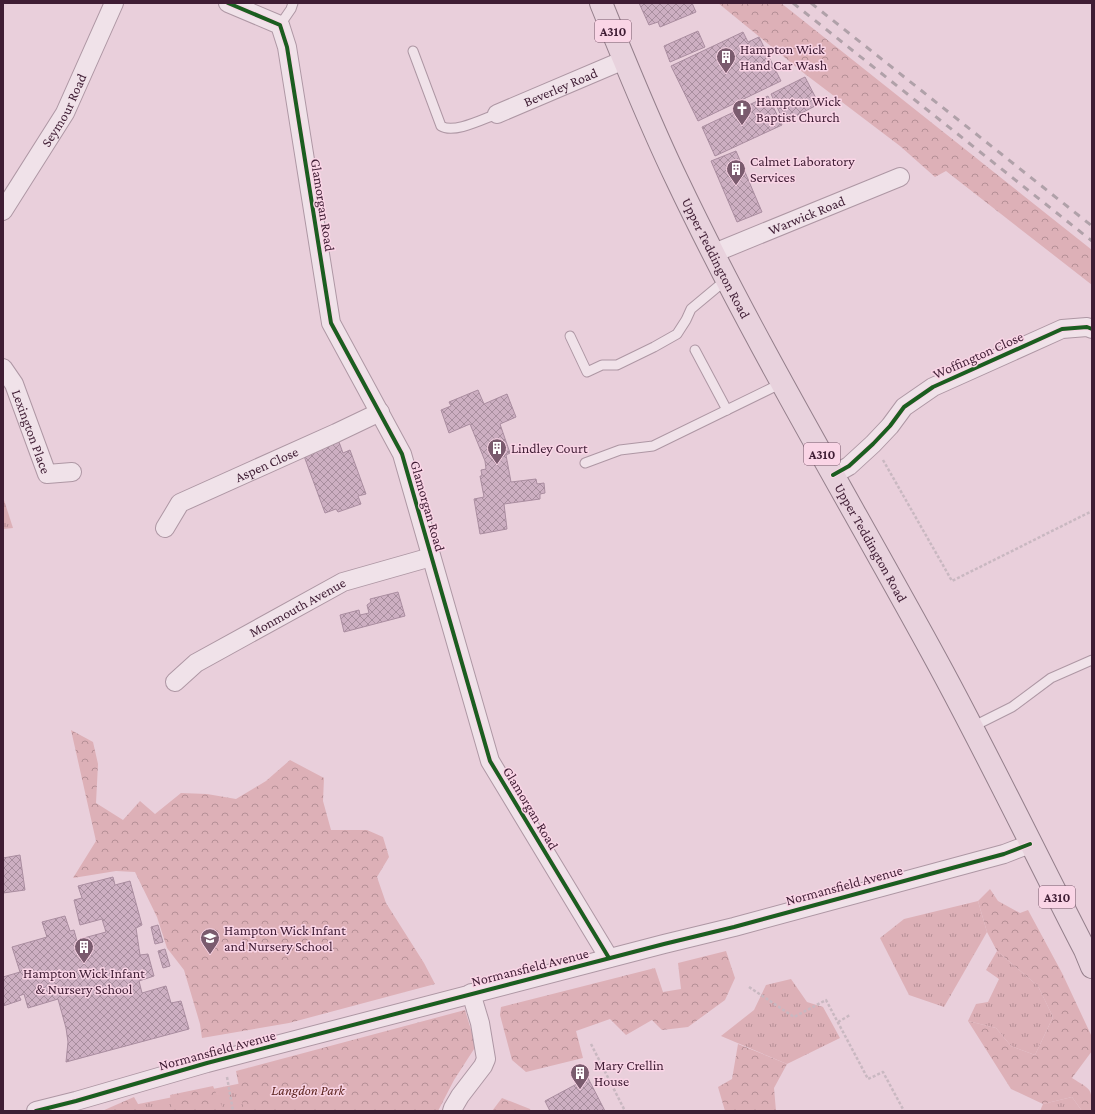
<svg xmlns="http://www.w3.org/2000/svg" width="1095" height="1114" font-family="'Crimson Pro',serif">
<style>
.grass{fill:url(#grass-tufts)}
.forest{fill:url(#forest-crowns)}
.building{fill:url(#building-cross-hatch);stroke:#aa8da0}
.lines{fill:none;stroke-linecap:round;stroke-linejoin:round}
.service-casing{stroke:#ae97a4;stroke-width:11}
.minor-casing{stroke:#ae97a4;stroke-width:20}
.primary-casing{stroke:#947f8b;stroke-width:24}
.path{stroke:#c9b8c1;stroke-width:2.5;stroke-dasharray:3 2;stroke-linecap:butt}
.service{stroke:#f0e2e9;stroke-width:9}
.minor{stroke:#f0e2e9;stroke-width:18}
.primary{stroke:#e8d2dd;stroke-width:22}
.rail{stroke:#b0a1a9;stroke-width:3;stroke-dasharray:7 7;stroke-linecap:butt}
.cycleway-casing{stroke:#fad5e6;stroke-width:6}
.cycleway{stroke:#1b5e20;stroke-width:4}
.labels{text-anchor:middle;stroke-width:3;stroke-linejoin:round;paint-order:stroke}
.shield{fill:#fad5e6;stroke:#775469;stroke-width:1}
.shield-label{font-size:13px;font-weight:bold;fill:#3f1d34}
.poi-label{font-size:14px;fill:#3f1d34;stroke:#fad5e6;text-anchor:start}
.street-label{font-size:14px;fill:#3f1d34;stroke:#fad5e6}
.park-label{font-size:14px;font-style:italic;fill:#5e2621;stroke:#fad5e6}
</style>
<defs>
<pattern id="grass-tufts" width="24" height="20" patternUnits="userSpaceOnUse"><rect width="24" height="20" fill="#ddb0b7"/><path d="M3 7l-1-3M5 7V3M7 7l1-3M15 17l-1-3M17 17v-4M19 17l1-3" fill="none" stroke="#b58f96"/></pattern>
<pattern id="forest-crowns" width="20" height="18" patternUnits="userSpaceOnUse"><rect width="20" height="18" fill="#ddb0b7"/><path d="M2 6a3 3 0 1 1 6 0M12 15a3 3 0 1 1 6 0" fill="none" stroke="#b58f96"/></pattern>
<pattern id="building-cross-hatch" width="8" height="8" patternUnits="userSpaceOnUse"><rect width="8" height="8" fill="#cdafc2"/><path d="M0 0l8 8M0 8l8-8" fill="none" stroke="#a88e9e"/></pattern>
</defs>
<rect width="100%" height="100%" fill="#e9cfdb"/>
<g class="grass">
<path d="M3,497L13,528L3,529Z"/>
<path d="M978,901L987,932L944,1007L909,995L880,938L904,919Z"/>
<path d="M997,951L1038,986L1053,1017L1035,1055L1011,1046L996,1028L968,1021L976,1004L988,1002L999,979L986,970Z"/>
<path d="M791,979L807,1002L823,1007L840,1038L787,1064L721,1036L754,1010L766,985Z"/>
<path d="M326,1066L331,1111H104Z"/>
<path d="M1072,1097L1082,1111H1040L1043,1104Z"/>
</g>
<g class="forest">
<path d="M718,3H781L1092,250V285L946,171L935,177L900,146L805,74Z"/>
<path d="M71,730L93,742L98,764L96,803L123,820L140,801L155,814L181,793L207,794L236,799L266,781L290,760L324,778L323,801L331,830H367L383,837L389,857L377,877L386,903L424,963L435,984L289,1023L202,1038L200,1024L184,970L167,948L157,917L135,872L116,871L73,878L96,841Z"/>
<path d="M990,889L998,901L1020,913L1028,910L1062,973L1092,1037V1051L1072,1078C1091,1090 1092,1087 1092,1111H1082L1072,1097L1043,1104L1011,1089L968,1021L996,1028L1011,1046L1035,1055L1053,1017L1038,986L997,951L987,932L978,901Z"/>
<path d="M726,951L735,978L725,1000L688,1027L662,1030L652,1020L626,1035L610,1019L576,1031L583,1058L526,1072L512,1060L500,1015L501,1007L655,968L663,992L681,989L678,963Z"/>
<path d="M465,1010L476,1046L454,1080L438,1111H244L236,1071Z"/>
<path d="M738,1044L787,1064L774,1088L776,1111H725L718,1087L732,1079Z"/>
<path d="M213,1086L224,1111H172L170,1095Z"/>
<path d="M134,1097L142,1111H102Z"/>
<path d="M502,1098L530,1109L531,1111H492Z"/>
</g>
<g class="building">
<path d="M639,3H692L696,12L660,27L658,22L649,25Z"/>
<path d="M698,31L705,47L670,62L664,46Z"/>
<path d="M743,32L748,42L759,37L781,81L698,121L671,66Z"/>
<path d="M805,77L819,104L784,122L771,94Z"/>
<path d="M768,96L782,125L715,156L702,127Z"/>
<path d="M736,151L762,212L737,222L711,161Z"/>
<path d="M478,390L484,404L507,394L516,417L500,424L510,453L506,455L511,482L536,479L537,484L544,483L545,493L540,494V499L504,504L507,529L480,534L474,499L484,497L480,476H482L481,470L486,469L485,461L470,424L449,433L441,410L451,406L449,402Z"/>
<path d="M339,442L343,453L350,450L366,494L358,496L361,504L338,512L336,509L325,513L304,456Z"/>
<path d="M398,592L405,616L344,632L340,615L359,610L360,615L369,613L367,605L371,602L370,599Z"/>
<path d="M20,855L25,890L3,893V858Z"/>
<path d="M113,877L115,885L130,881L142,925L136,928L140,955L148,954L154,976L139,981L142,993L166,986L171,1003L181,1001L189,1029L66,1062L68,1042L66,1028L58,999L28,1008L24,994L19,996L21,1000L3,1006V977L20,972L12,947L47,937L42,922L65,916L70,931L74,930L80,952L83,951L80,939L106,932L102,919L80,925L74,900L82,898L78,886Z"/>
<path d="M158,925L163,942L155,944L151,927Z"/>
<path d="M165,949L170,966L163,968L158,951Z"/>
<path d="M588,1078L605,1111H550L545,1101Z"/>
</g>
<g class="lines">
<g class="service-casing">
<g id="service">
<path d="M280,25L291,9L293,3"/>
<path d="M413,51L441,126C454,134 483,119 497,114"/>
<path d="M570,336L587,372L602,365H617L654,347L677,334L686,320L691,309L727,279"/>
<path d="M695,350L727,410"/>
<path d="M585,463L620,450L653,446L782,383"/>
<path d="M972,727L1012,707L1051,678L1092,660"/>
</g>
</g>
<g class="minor-casing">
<g id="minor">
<path d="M228,3L280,25L287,47L331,323L402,454L490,761L609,958"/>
<path id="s1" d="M497,114L624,60"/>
<path id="s2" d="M3,211L65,113L114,3"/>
<path id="s3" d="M714,253L900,177"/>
<path id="s4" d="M3,368L14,384L47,474L72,472"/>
<path d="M833,475L849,466L873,444L890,426L904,407L933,387L1062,329L1087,327L1092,329"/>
<path id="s5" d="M165,528L180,503L336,433L380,412"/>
<path id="s6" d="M175,682L196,663L343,582L431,557"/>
<path d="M36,1111L76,1101L207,1063L664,944L734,927L1004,854L1030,844"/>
<path d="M452,1111L453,1108L460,1096L483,1066L486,1059L480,1023L471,993"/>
</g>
</g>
<g class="primary-casing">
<g id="primary">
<path id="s7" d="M601,3C625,62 649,122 677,180C756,346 851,503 939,665C990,759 1036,855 1085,950L1092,967"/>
</g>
</g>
<g class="path">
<path d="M883,460L952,581L1092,511"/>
<path d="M749,987L794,1017L826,1000L868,1079L883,1072L904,1111"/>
<path d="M838,1022L850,1015"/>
<path d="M591,1044L625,1111"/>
<path d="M227,1077L233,1111"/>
</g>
<use href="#service" class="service"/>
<use href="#minor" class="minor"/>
<use href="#primary" class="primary"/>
<g class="rail">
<path d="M793,3L1092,241"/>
<path d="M811,3L1092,226"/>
</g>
<g class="cycleway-casing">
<g id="cycleway">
<path d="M228,3L280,25L287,47L331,323L402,454L490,761L609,958"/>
<path d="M833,475L849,466L873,444L890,426L904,407L933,387L1062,329L1087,327L1092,329"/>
<path d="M36,1111L76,1101L207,1063L664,944L734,927L1004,854L1030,844"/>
</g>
</g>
<use href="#cycleway" class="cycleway"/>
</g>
<defs>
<g id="building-pin" transform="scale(1)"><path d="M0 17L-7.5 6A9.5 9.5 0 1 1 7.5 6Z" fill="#7a5b6e" stroke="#fad5e6"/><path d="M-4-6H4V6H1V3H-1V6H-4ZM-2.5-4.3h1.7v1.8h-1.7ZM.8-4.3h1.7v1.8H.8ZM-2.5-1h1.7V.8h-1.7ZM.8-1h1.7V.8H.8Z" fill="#fff"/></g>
<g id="church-pin" transform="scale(1)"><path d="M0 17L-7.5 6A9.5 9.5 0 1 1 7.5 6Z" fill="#7a5b6e" stroke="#fad5e6"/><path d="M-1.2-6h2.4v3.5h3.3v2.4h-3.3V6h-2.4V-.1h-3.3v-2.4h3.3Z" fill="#fff"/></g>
<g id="school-pin" transform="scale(1)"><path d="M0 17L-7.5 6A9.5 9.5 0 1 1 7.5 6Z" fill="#7a5b6e" stroke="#fad5e6"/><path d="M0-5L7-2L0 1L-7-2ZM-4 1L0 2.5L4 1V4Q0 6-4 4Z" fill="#fff"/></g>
</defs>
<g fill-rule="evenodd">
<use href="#building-pin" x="726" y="57"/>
<use href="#church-pin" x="742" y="109"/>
<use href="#building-pin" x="736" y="169"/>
<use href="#building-pin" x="497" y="448"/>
<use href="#school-pin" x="210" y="938"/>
<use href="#building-pin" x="84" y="947"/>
<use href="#building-pin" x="580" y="1073"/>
</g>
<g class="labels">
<g class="shield">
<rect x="595" y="20" width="36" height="22" rx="3"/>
<rect x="804" y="443" width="36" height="22" rx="3"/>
<rect x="1039" y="886" width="36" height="22" rx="3"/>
</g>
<g class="shield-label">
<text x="613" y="36">A310</text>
<text x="822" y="459">A310</text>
<text x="1057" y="902">A310</text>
</g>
<g class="poi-label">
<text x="740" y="54">Hampton Wick<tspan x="740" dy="16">Hand Car Wash</tspan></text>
<text x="756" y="106">Hampton Wick<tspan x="756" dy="16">Baptist Church</tspan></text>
<text x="750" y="166">Calmet Laboratory<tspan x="750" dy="16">Services</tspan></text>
<text x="511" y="453">Lindley Court</text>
<text x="224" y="935">Hampton Wick Infant<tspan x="224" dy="16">and Nursery School</tspan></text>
<text x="84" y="978" text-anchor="middle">Hampton Wick Infant<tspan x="84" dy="16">&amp; Nursery School</tspan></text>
<text x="594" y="1070">Mary Crellin<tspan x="594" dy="16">House</tspan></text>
</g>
<g class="street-label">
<text dy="5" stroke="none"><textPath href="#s1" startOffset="69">Beverley Road</textPath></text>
<text dy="5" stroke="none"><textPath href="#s2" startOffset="118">Seymour Road</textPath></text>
<text transform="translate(323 205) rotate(81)" y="5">Glamorgan Road</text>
<text dy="5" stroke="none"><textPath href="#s3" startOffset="100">Warwick Road</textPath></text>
<text dy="5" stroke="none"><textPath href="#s7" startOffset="280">Upper Teddington Road</textPath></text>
<text transform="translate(978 355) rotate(-24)" y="5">Woffington Close</text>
<text dy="5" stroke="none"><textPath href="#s4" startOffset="70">Lexington Place</textPath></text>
<text dy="5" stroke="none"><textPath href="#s5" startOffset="124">Aspen Close</textPath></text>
<text transform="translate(428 506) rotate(74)" y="5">Glamorgan Road</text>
<text dy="5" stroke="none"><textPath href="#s7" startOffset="604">Upper Teddington Road</textPath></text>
<text dy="5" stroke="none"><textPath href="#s6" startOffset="144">Monmouth Avenue</textPath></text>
<text transform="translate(531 808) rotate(59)" y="5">Glamorgan Road</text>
<text transform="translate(844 885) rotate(-15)" y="5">Normansfield Avenue</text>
<text transform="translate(530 967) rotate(-14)" y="5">Normansfield Avenue</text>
<text transform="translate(217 1050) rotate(-15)" y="5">Normansfield Avenue</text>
</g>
<g class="park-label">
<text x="308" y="1095">Langdon Park</text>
</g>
</g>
<rect width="1095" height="1114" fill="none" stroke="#3f1d34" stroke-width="8"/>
</svg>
